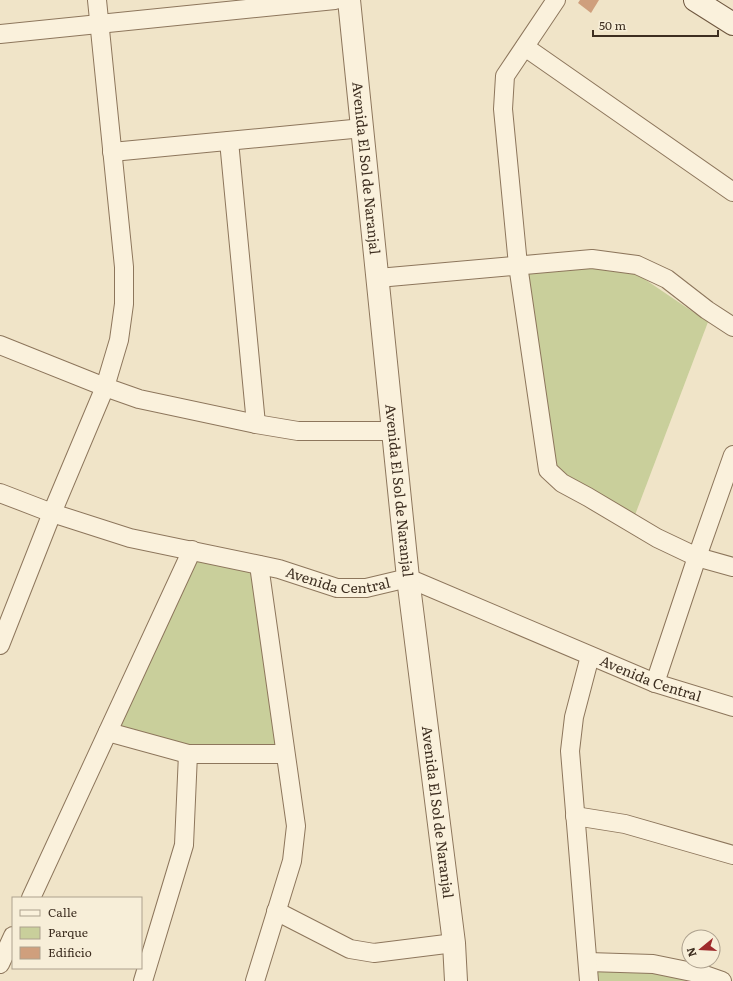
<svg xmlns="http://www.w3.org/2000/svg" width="733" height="981" font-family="Literata,serif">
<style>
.park{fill:#c9cf9b}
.building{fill:#cf9f7d}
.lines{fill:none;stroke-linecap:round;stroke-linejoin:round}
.minor-casing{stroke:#8d765c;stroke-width:20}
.tertiary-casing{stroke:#8d765c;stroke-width:24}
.secondary-casing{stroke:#6f573f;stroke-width:24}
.minor{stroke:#faf1dc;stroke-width:18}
.tertiary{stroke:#faf1dc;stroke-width:22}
.secondary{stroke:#faf1dc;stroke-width:22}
.labels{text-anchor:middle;stroke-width:4;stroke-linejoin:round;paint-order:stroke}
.street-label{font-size:14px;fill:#3d2e20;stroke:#f7eed8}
</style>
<rect width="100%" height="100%" fill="#f0e4c8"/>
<g class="park">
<path d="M593,266L634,272L708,322L635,515L568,478L557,467L525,273Z"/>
<path d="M197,558L254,570L278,749L190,748L117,729Z"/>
<path d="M598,971L650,972L695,981H598Z"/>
</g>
<path class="building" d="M580,0H599L591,13L578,3Z"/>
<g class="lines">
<g class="minor-casing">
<g id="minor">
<path d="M556,0L505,76L503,109L518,265L548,470L562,483L588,497L657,538L697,557L733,567"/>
<path d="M0,34L335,0"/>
<path d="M525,47L733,192"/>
<path d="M229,141L256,424"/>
<path d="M112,152L363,128"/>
<path d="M378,278L592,259L637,265L667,279L707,310L733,327"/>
<path d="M0,345L105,387L139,399L256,424L298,431H393"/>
<path id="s1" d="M0,493L52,513L130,538L279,569L337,588H366L408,578L655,683L733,707"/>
<path d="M0,645L52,513L105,387L119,340L124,304V267L97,0"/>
<path d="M655,683L697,557L733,455"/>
<path d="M108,732L188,754H285"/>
<path d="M575,816L625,824L733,855"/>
<path d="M31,898L192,550"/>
<path d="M276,911L350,949L374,953L454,943"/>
<path d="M588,962L653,964L702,974L722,981"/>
<path d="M0,964L13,936"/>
<path d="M143,981L184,845L188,754"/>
<path d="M255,981L292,861L296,826L259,565"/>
<path d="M589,981L570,751L574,717L590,656"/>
</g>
</g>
<g class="tertiary-casing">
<g id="tertiary">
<path id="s2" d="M349,0L408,578L454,943L456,981"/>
</g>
</g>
<g class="secondary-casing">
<path id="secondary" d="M695,0L733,24"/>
</g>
<use href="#minor" class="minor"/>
<use href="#tertiary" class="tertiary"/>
<use href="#secondary" class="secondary"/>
</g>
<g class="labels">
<g class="street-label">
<text dy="5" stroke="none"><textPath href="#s2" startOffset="169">Avenida El Sol de Naranjal</textPath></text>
<text dy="5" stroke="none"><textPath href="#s2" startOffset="493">Avenida El Sol de Naranjal</textPath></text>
<text dy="5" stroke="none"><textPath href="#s1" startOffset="351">Avenida Central</textPath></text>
<text dy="5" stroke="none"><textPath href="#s1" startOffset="686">Avenida Central</textPath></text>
<text dy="5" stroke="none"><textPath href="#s2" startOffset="817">Avenida El Sol de Naranjal</textPath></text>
</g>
</g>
<rect x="12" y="897" width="130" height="72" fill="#f7eed8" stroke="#ada18e"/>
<rect x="20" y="910" width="20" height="6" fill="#faf1dc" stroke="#ada18e"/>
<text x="48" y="917" font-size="12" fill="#3d2e20">Calle</text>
<rect x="20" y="927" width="20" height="12" fill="#c9cf9b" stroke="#ada18e"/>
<text x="48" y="937" font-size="12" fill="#3d2e20">Parque</text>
<rect x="20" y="947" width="20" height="12" fill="#cf9f7d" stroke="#ada18e"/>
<text x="48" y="957" font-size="12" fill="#3d2e20">Edificio</text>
<g transform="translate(701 949) rotate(252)"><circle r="19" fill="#f7eed8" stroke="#ada18e"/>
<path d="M0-3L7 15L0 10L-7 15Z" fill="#9e2a2b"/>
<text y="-6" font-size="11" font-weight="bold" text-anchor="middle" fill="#3d2e20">N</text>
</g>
<path d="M593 30v6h125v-6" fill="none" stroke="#3d2e20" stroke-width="2"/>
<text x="599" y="30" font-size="12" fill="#3d2e20" stroke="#f7eed8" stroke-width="3" paint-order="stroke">50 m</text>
</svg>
